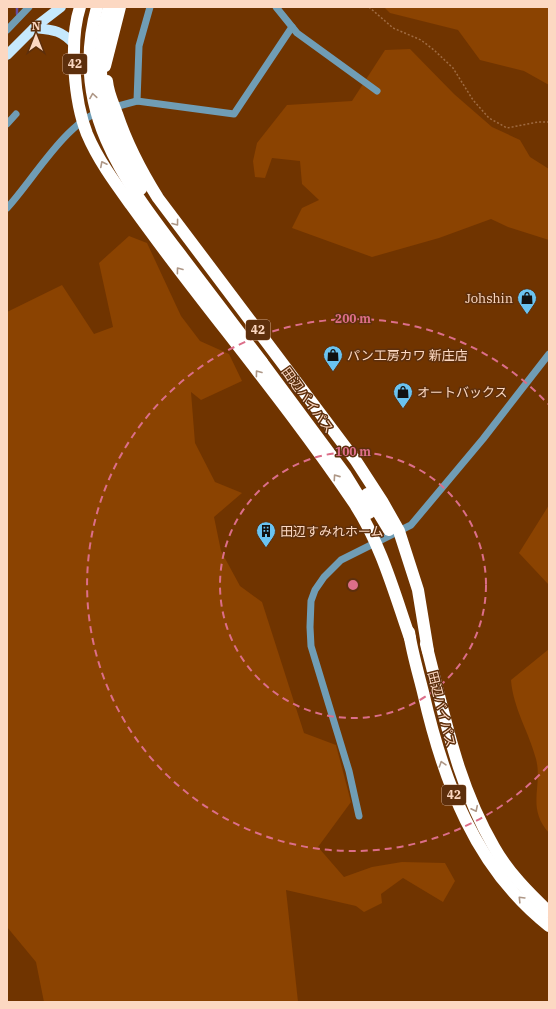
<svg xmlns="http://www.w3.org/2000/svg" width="556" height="1009" font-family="'IBM Plex Serif','Noto Sans JP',serif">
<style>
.green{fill:#8b4301}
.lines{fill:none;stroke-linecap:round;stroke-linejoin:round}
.stream{stroke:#624ba1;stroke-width:2.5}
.path{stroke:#9f6b41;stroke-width:1.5;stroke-dasharray:2 2;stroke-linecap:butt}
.minor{stroke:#709db5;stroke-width:7}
.major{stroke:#c6e9fd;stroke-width:10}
.highway{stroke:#fff;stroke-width:12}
.highway-bridge{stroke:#fff;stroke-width:12}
.oneway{stroke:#ae9786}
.ring{fill:none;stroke:#dc6e89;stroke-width:2;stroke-dasharray:7 5}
.labels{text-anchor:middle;stroke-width:3;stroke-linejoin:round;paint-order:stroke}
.shield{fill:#5d2f0c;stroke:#cca58b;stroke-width:1}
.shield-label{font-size:12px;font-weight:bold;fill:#fcd8c2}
.poi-label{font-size:13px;fill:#fcd8c2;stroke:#5d2f0c;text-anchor:start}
.street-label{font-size:13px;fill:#fcd8c2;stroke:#5d2f0c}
.centre{fill:#dc6e89;stroke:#5d2f0c;stroke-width:2}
.ring-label{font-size:12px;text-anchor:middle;font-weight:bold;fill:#dc6e89;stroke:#5d2f0c;stroke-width:3;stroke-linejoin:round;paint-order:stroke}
</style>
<rect width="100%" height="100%" fill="#703400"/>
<g class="green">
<path d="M384,7H549V85L524,71L480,60L458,30L390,13Z"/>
<path d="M410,49L454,94L492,127L520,140L530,157L549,169V240L508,227L491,219L439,238L372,257L292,228L302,208L319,200L302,184L300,161L272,158L265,178L255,177L253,161L257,143L287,105L352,101L385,50Z"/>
<path d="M129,236L147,243L181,316L200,341L229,354L242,381L201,400L191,392L195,443L215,482L242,493L214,517L221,551L240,586L262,602L304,733L336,745L351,802L318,847L344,877L372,867L402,862L445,863L455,881L443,902L403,878L381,894L382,903L364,912L356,906L286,890L298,1002H44L36,962L7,927V312L62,285L94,334L113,327L99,263Z"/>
<path d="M549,505V585L519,553Z"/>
<path d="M549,649V833C526,807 543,787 536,759C529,732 513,708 511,680Z"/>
</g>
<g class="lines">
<path class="stream" d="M17,7V14"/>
<path class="path" d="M369,7L393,28L421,40L434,50L453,68L473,100L489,118L507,128L538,122H549"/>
<g class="minor">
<path d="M276,7L297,33L377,91"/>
<path d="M7,30L29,7"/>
<path d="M137,101L139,46L150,7"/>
<path d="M111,108L137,101L234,114L292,27"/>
<path d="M7,124L16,114"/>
<path d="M7,208C32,181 65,124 99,112"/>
<path d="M359,816L349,771L311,646L310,627L311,601L315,590L324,577L341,560L411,525L483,439L549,354"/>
</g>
<g class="major">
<path d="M34,28C54,30 61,30 75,45"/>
<path d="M7,55L35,27L61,7"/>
</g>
<g class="highway">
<path d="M80,7C69,41 74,101 87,134C98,160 115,183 131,205C147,227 163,249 180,271C238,347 300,423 354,503C381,544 394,592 410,638"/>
<path d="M105,66L120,7"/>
<path d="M107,81C108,93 113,103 117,114C127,144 141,171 158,198L356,461L382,501L399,531L418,590L428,651"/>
<path d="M262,362L345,474L369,513"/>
<path d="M367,494L389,530"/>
<path d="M409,632C412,652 418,672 423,692C443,780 475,868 549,926"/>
<path d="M426,644C445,716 456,781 494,847C508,872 529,893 549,912"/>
</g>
<g class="highway-bridge">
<path d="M97,7C69,108 122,178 180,254C207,290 235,326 262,362"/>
<path d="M109,7C89,68 107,136 141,189"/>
</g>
</g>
<defs><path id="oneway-chevron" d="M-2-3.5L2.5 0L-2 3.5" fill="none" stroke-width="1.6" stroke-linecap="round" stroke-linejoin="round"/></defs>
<g class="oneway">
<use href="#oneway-chevron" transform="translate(93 96) rotate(-99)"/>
<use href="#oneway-chevron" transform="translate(103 164) rotate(-117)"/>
<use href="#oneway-chevron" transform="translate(176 223) rotate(53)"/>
<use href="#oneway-chevron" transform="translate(179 270) rotate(-127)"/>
<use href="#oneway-chevron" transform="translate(258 373) rotate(-127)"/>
<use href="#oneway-chevron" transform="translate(336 477) rotate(-125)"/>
<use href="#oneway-chevron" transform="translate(442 764) rotate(-108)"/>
<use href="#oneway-chevron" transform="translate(475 809) rotate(64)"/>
<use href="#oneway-chevron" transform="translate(521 899) rotate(-134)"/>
</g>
<g class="ring">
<circle cx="353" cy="585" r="133"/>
<path d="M548 766A266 266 0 1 1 548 404"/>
</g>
<defs>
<g id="shop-pin" transform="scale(1)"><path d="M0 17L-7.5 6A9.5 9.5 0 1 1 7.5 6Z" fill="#6ac3f1" stroke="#5d2f0c"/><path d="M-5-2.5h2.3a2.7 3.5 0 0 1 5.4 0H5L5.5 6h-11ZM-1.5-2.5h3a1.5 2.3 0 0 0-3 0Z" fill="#111"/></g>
<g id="building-pin" transform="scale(1)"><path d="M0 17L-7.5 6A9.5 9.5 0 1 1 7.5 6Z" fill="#6ac3f1" stroke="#5d2f0c"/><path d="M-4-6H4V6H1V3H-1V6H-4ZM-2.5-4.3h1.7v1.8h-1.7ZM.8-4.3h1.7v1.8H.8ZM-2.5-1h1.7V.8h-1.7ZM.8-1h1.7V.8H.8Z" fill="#111"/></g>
</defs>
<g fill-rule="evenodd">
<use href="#shop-pin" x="527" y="298"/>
<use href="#shop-pin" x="333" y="355"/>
<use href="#shop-pin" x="403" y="392"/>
<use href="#building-pin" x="266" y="531"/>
</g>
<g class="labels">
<g class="shield">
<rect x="63" y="54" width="24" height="20" rx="3"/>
<rect x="246" y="320" width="24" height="20" rx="3"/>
<rect x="442" y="785" width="24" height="20" rx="3"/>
</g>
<g class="shield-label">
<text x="75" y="68">42</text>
<text x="258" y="334">42</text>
<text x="454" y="799">42</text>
</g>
<g class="poi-label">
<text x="513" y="303" text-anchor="end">Johshin</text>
<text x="347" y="360">パン工房カワ 新庄店</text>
<text x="417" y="397">オートバックス</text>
<text x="280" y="536">田辺すみれホーム</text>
</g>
<g class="street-label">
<text transform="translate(308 400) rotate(54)" y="5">田辺バイパス</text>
<text transform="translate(442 709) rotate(76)" y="5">田辺バイパス</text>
</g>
</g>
<circle cx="353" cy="585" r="6" class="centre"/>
<g class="ring-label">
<text x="353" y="323">200 m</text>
<text x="353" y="456">100 m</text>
</g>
<rect width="556" height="1009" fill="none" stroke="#fcd8c2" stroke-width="16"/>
<g transform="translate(36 36)" stroke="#5d2f0c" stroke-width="3" paint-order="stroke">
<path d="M0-3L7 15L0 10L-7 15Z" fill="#fcd8c2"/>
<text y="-6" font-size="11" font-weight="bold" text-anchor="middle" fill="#fcd8c2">N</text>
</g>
</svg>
